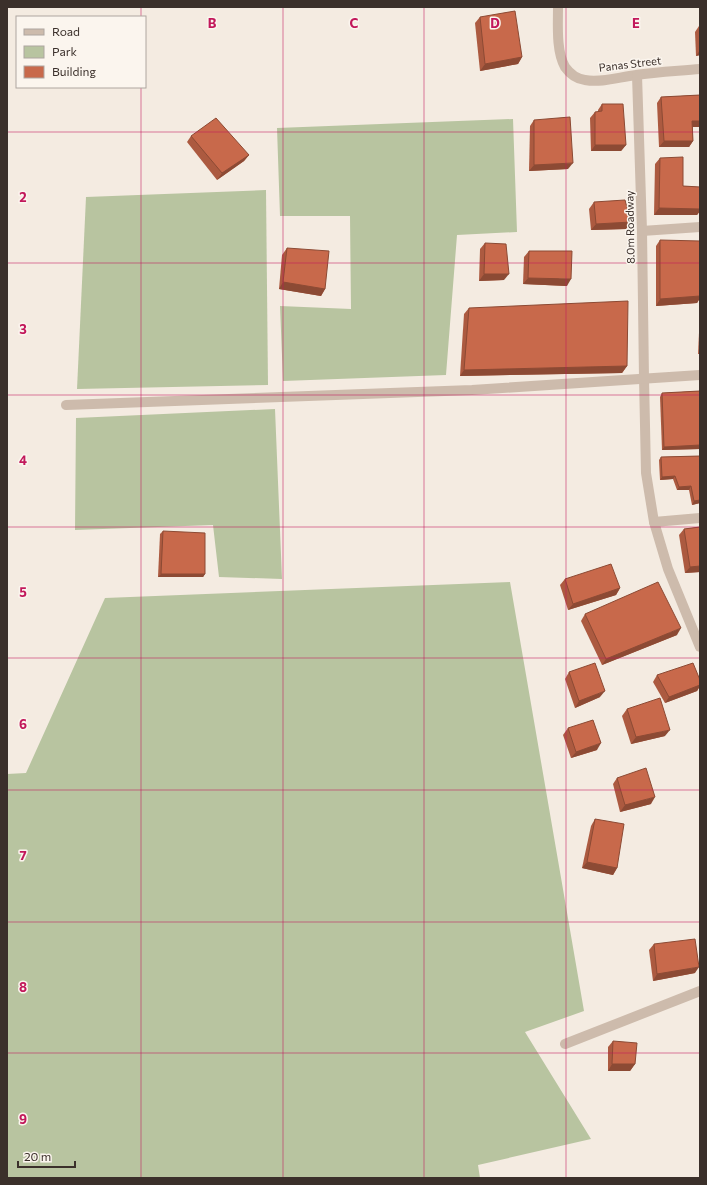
<svg xmlns="http://www.w3.org/2000/svg" width="707" height="1185" font-family="Commissioner,sans-serif">
<style>
.green{fill:#b8c4a0}
.lines{fill:none;stroke-linecap:round;stroke-linejoin:round}
.minor{stroke:#cdbbac;stroke-width:10}
.wall{fill:#ac5a40}
.shaded-wall{fill:#8c4a34}
.building{fill:#c8694b;stroke:#8c4a34}
.grid{fill:none;stroke:#c2185b;stroke-width:1;stroke-opacity:0.55}
.labels{text-anchor:middle;stroke-width:3;stroke-linejoin:round;paint-order:stroke}
.street-label{font-size:11px;fill:#3b302b;stroke:#fbf5ee}
.grid-label{font-size:13px;text-anchor:middle;font-weight:bold;fill:#c2185b;stroke:#fbf5ee;stroke-width:3;stroke-linejoin:round;paint-order:stroke}
</style>
<rect width="100%" height="100%" fill="#f4ebe1"/>
<g class="green">
<path d="M513,119L517,232L457,235L446,375L283,381L280,306L351,309L350,216H280L277,128Z"/>
<path d="M266,190L268,385L77,389L86,197Z"/>
<path d="M275,409L282,579L219,577L213,525L75,530L76,418Z"/>
<path d="M510,582L584,1011L525,1032L591,1139L478,1165L480,1178H7V774L26,773L105,598Z"/>
</g>
<g class="lines">
<g class="minor">
<path d="M558,7C558,25 556,51 565,67C570,74 577,79 585,80C602,83 619,77 636,75C657,72 679,71 700,69"/>
<path d="M637,75L642,231L644,378L646,473L654,522L668,569L700,647"/>
<path d="M642,231L700,227"/>
<path d="M66,405L472,390L700,375"/>
<path d="M654,522L700,518"/>
<path d="M565,1044L700,991"/>
</g>
</g>
<g class="wall">
<path d="M480,17L522,57L518,64L480,71L475,23Z"/>
<path d="M699,26H700V55L696,56L695,32Z"/>
<path d="M700,95V127H693V141L689,147H659L657,103L661,97Z"/>
<path d="M602,104L626,145L621,151H591L590,118L595,112H598V110Z"/>
<path d="M534,120L568,169L529,171L530,126Z"/>
<path d="M191,136L249,155L244,161L217,180L187,142Z"/>
<path d="M660,158L683,186L700,187V211L697,215H654L655,164Z"/>
<path d="M594,202L631,222L626,229L591,230L589,209Z"/>
<path d="M660,240L700,296V298L697,303L656,306V246Z"/>
<path d="M485,243L504,280L479,281L480,249Z"/>
<path d="M287,248L325,289L321,296L279,289L282,255Z"/>
<path d="M529,251L567,286L523,284L524,257Z"/>
<path d="M469,308L627,366L622,373L460,376L464,314Z"/>
<path d="M700,312V354H698Z"/>
<path d="M700,391V449L662,450L660,397L662,393Z"/>
<path d="M700,456V503L692,505L689,490H677L673,479L660,480L659,460L661,457Z"/>
<path d="M700,527V572L685,573L679,535L684,529Z"/>
<path d="M163,531L205,574L203,577H158L160,534Z"/>
<path d="M565,579L620,588L616,595L568,610L560,585Z"/>
<path d="M585,614L677,635L602,665L581,621Z"/>
<path d="M569,672L600,697L575,708L565,679Z"/>
<path d="M657,675L700,680V686L697,691L665,703L653,682Z"/>
<path d="M627,709L665,736L631,744L622,716Z"/>
<path d="M568,728L597,750L571,758L563,735Z"/>
<path d="M617,778L651,804L620,812L613,784Z"/>
<path d="M595,819L617,868L613,875L582,868L591,826Z"/>
<path d="M654,944L695,973L653,981L649,950Z"/>
<path d="M613,1041L635,1064L630,1071H608V1047Z"/>
</g>
<g class="shaded-wall">
<path d="M700,50V55L696,56Z"/>
<path d="M522,57L518,64L480,71L485,64Z"/>
<path d="M692,121H700V127H688Z"/>
<path d="M664,141H693L689,147H659Z"/>
<path d="M595,145H626L621,151H591Z"/>
<path d="M249,155L244,161L217,180L222,173Z"/>
<path d="M573,163L568,169L529,171L534,165Z"/>
<path d="M659,208L700,209V211L697,215H654Z"/>
<path d="M631,222L626,229L591,230L596,224Z"/>
<path d="M484,274H509L504,280L479,281Z"/>
<path d="M528,278L571,279L567,286L523,284Z"/>
<path d="M283,282L325,289L321,296L279,289Z"/>
<path d="M700,296V298L697,303L656,306L660,299Z"/>
<path d="M627,366L622,373L460,376L464,370Z"/>
<path d="M700,445V449L662,450L664,447Z"/>
<path d="M675,476L673,479L660,480L662,477Z"/>
<path d="M691,486L689,490H677L679,487Z"/>
<path d="M700,500V503L692,505L694,501Z"/>
<path d="M700,566V572L685,573L690,567Z"/>
<path d="M161,574H205L203,577H158Z"/>
<path d="M620,588L616,595L568,610L573,604Z"/>
<path d="M681,628L677,635L602,665L606,659Z"/>
<path d="M700,685V686L697,691L665,703L669,697Z"/>
<path d="M605,691L600,697L575,708L579,701Z"/>
<path d="M670,730L665,736L631,744L636,737Z"/>
<path d="M601,743L597,750L571,758L576,752Z"/>
<path d="M655,797L651,804L620,812L625,805Z"/>
<path d="M587,862L617,868L613,875L582,868Z"/>
<path d="M699,967L695,973L653,981L657,974Z"/>
<path d="M612,1064H635L630,1071H608Z"/>
</g>
<g class="building">
<path d="M515,11L522,57L485,64L480,17Z"/>
<path d="M700,95V121H692L693,141H664L661,97Z"/>
<path d="M602,104H623L626,145H595V112L602,111Z"/>
<path d="M570,117L573,163L534,165V120Z"/>
<path d="M216,118L249,155L222,173L191,136Z"/>
<path d="M683,157V186L700,187V209L659,208L660,158Z"/>
<path d="M625,200L631,222L596,224L594,202Z"/>
<path d="M660,240L700,241V296L660,299Z"/>
<path d="M485,243L506,244L509,274H484Z"/>
<path d="M287,248L329,251L325,289L283,282Z"/>
<path d="M529,251H572L571,279L528,278Z"/>
<path d="M628,301L627,366L464,370L469,308Z"/>
<path d="M700,391V445L664,447L662,393Z"/>
<path d="M700,456V500L694,501L691,486L679,487L675,476L662,477L661,457Z"/>
<path d="M700,527V566L690,567L684,529Z"/>
<path d="M163,531L205,533V574H161Z"/>
<path d="M611,564L620,588L573,604L565,579Z"/>
<path d="M658,582L681,628L606,659L585,614Z"/>
<path d="M595,663L605,691L579,701L569,672Z"/>
<path d="M693,663L700,680V685L669,697L657,675Z"/>
<path d="M660,698L670,730L636,737L627,709Z"/>
<path d="M593,720L601,743L576,752L568,728Z"/>
<path d="M646,768L655,797L625,805L617,778Z"/>
<path d="M595,819L624,824L617,868L587,862Z"/>
<path d="M695,939L699,967L657,974L654,944Z"/>
<path d="M613,1041L637,1043L635,1064H612Z"/>
</g>
<path class="grid" d="M141,7V17M283,7V1178M424,7V1178M566,7V1178M141,87V1178M7,132H700M7,263H700M7,395H700M7,527H700M7,658H700M7,790H700M7,922H700M7,1053H700"/>
<g class="labels">
<g class="street-label">
<text transform="translate(630 64) rotate(-7)" y="4">Panas Street</text>
<text transform="translate(630 227) rotate(-91)" y="4">8.0m Roadway</text>
</g>
</g>
<g class="grid-label">
<text x="212" y="28">B</text>
<text x="354" y="28">C</text>
<text x="495" y="28">D</text>
<text x="636" y="28">E</text>
<text x="23" y="202">2</text>
<text x="23" y="334">3</text>
<text x="23" y="465">4</text>
<text x="23" y="597">5</text>
<text x="23" y="729">6</text>
<text x="23" y="860">7</text>
<text x="23" y="992">8</text>
<text x="23" y="1124">9</text>
</g>
<rect width="707" height="1185" fill="none" stroke="#3b302b" stroke-width="16"/>
<rect x="16" y="16" width="130" height="72" fill="#fbf5ee" stroke="#aea6a0"/>
<rect x="24" y="29" width="20" height="6" fill="#cdbbac" stroke="#aea6a0"/>
<text x="52" y="36" font-size="12" fill="#3b302b">Road</text>
<rect x="24" y="46" width="20" height="12" fill="#b8c4a0" stroke="#aea6a0"/>
<text x="52" y="56" font-size="12" fill="#3b302b">Park</text>
<rect x="24" y="66" width="20" height="12" fill="#c8694b" stroke="#aea6a0"/>
<text x="52" y="76" font-size="12" fill="#3b302b">Building</text>
<path d="M18 1161v6h57v-6" fill="none" stroke="#3b302b" stroke-width="2"/>
<text x="24" y="1161" font-size="12" fill="#3b302b" stroke="#fbf5ee" stroke-width="3" paint-order="stroke">20 m</text>
</svg>
